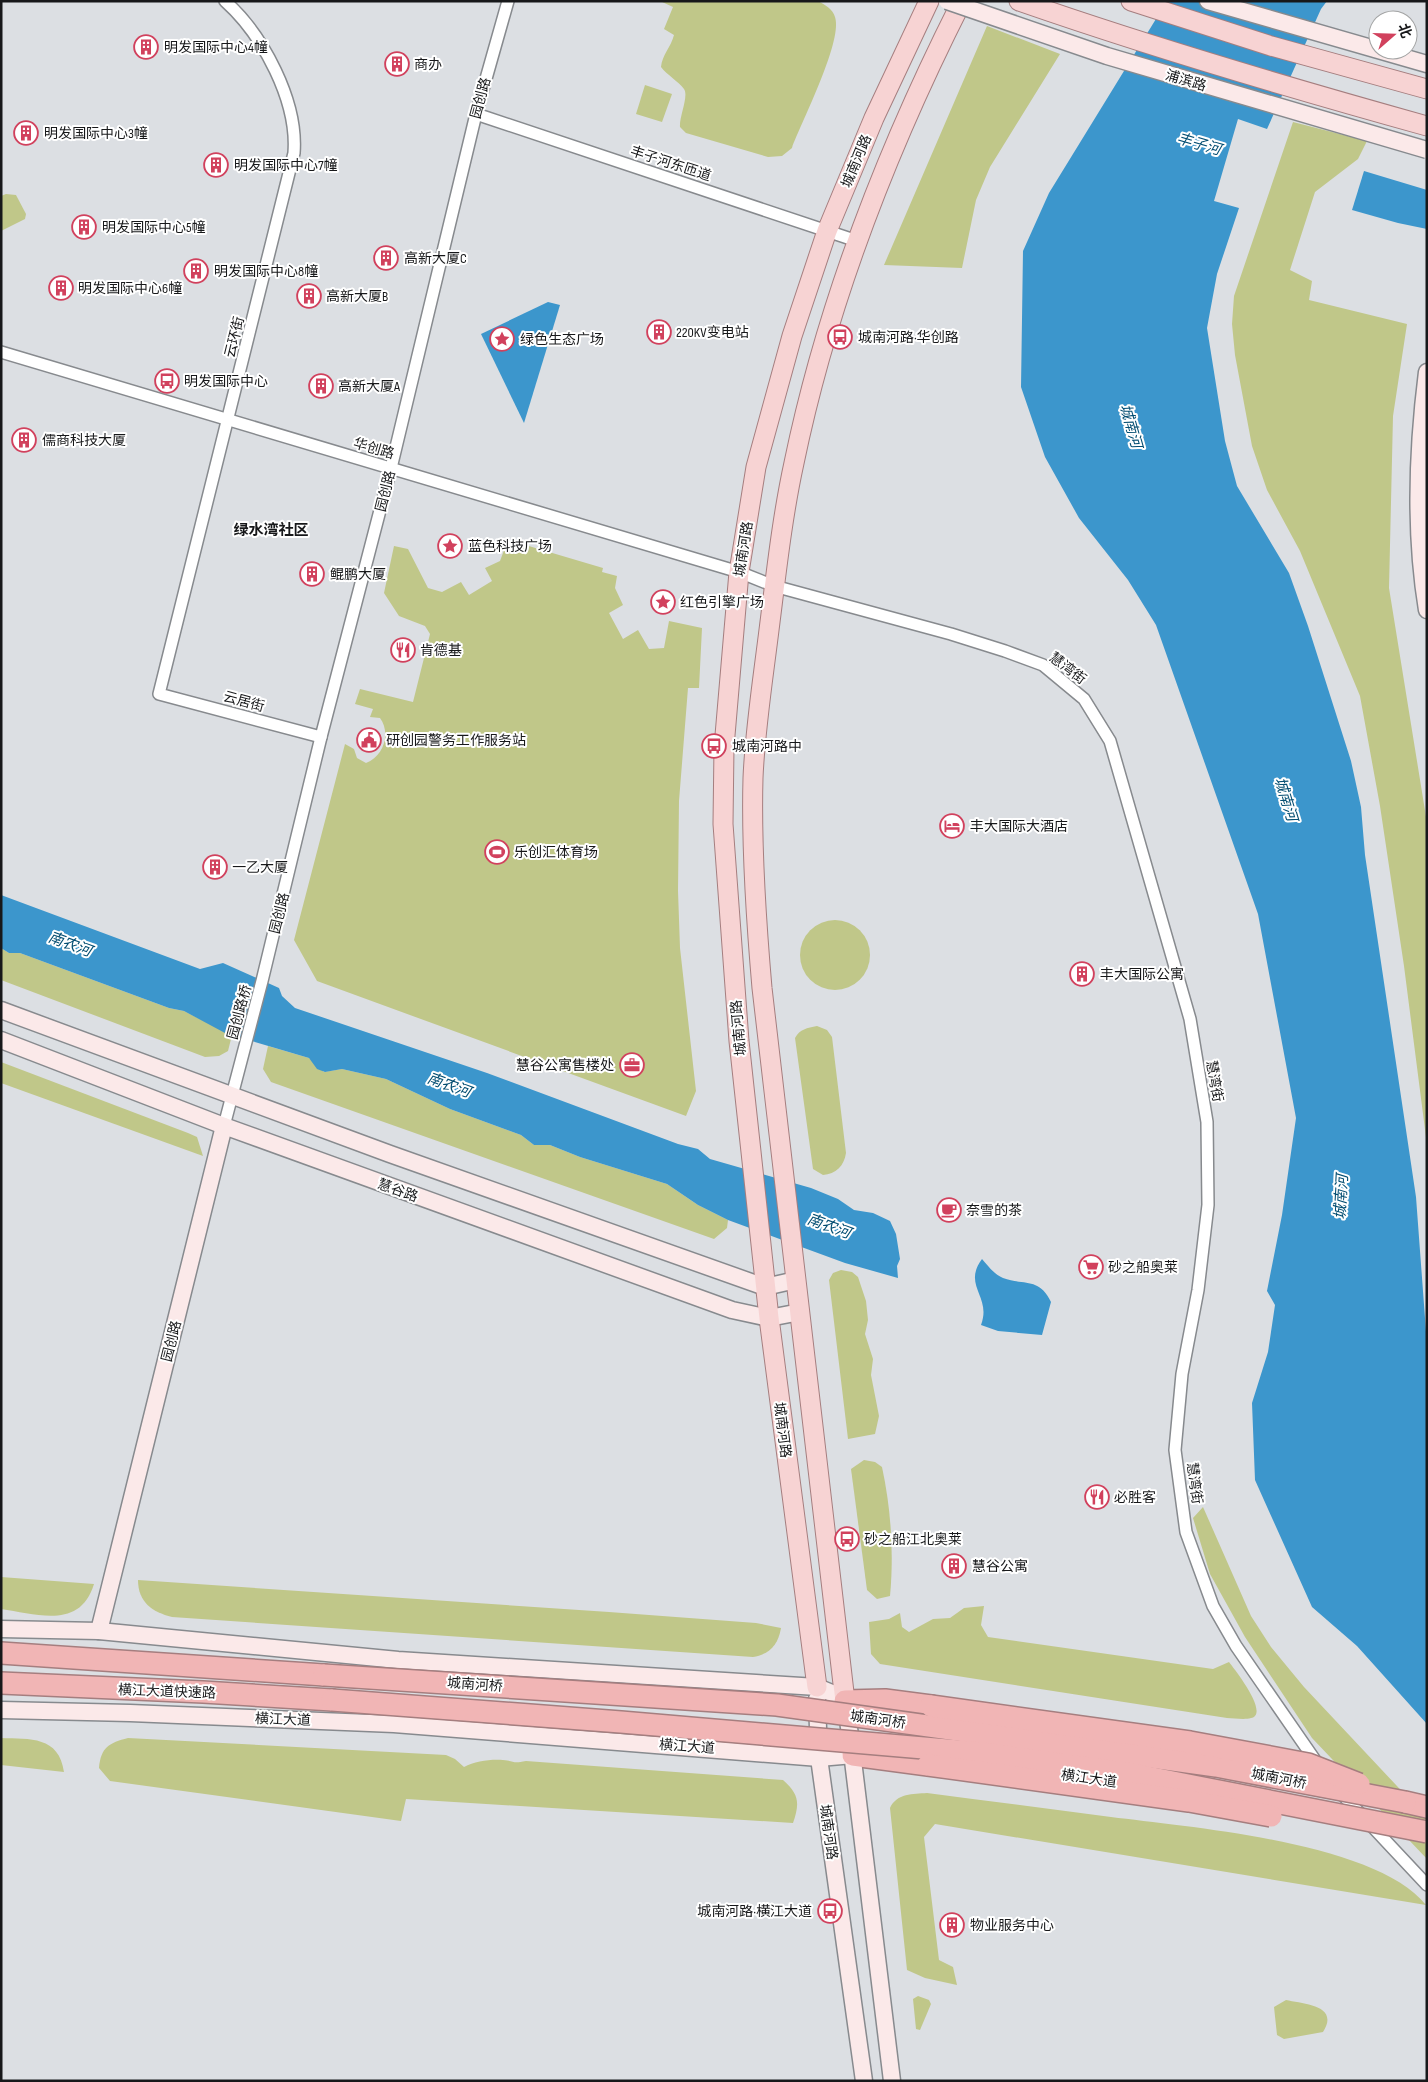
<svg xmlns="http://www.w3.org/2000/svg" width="1428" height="2082" font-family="'Sofia Sans Condensed','Noto Sans SC',sans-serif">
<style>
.green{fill:#c0c789}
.water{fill:#3c96cc}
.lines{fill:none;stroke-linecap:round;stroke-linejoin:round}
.street-casing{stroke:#878a8e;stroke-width:14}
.secondary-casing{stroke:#878a8e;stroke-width:19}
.primary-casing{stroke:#a57e7f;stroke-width:21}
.highway-casing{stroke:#a57e7f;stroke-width:24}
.street{stroke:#fff;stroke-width:11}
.secondary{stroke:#fbe9e9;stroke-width:16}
.primary{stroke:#f7d3d3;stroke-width:19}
.highway{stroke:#f1b5b5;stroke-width:21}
.secondary-bridge-casing{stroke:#878a8e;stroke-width:19;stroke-linecap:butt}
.highway-bridge-casing{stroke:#a57e7f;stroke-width:24;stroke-linecap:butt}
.secondary-bridge{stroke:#fbe9e9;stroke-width:16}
.highway-bridge{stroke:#f1b5b5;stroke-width:21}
.labels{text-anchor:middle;stroke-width:4;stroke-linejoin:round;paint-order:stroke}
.poi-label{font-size:14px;fill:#17181a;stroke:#fff;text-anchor:start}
.street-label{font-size:14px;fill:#17181a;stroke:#fff}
.water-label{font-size:15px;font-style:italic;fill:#044e72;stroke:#fff}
.neighbourhood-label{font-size:15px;font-weight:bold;fill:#17181a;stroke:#fff}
</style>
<rect width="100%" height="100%" fill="#dcdfe3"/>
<g class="green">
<path d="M660,1H818C825,5 833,9 835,17C843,41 802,121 792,148L782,156L768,157L686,133L680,127C679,117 689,96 684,89C678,81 667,75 661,67C662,55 671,47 674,35L664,29L673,7Z"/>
<path d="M987,26L1060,54L990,167L976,200L962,268L884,265Z"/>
<path d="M645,85L672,94L662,122L636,114Z"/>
<path d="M1293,122L1367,141L1358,159L1315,192L1290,270L1312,281L1309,300L1407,324L1393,416L1389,588L1427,823V1145L1404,966L1380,806L1360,696L1300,551L1267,490L1252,446L1235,355L1232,324L1234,296Z"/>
<path d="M6,194L16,195L26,214L25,219L1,231V196Z"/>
<path d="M522,544L603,568L602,572L617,576L615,588L623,605L609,613L623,639L638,630L649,649L664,648L669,621L702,628L699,688H688L679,801L678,891L680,948L696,1091L686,1116L317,981L294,940L345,744L354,749L357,758L366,763C384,756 391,733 380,718L370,717L373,709L355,704L360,689L413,702L430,634L425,626L399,616L384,593L394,546L408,549L428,588L442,592L461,582L469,595L492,581L485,568L500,561L506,545L521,549Z"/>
<circle cx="835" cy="955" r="35"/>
<path d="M1,948L9,953H20L169,1008L184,1011L232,1035L228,1051L219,1056L205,1057L1,980Z"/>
<path d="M817,1026L827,1030L832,1037L846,1153C844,1166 836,1174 823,1175L813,1169L795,1038C800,1029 807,1028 817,1026Z"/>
<path d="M268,1046L309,1058L324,1072L342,1069L386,1079L450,1109L521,1135L534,1145H550L580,1157L667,1184L698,1205L728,1220L727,1228L714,1239L271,1082L263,1069Z"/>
<path d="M1,1062L188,1133L197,1137L203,1156L1,1083Z"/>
<path d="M841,1270L852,1272L858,1277L866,1301L868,1320L865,1334L873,1359L871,1375L879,1416L875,1434L848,1439L829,1280L833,1273Z"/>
<path d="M864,1460L875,1462L882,1467C891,1509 894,1553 890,1596L877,1599L867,1590L851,1469Z"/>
<path d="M1203,1507L1251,1616L1271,1647L1304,1687L1427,1818V1859L1312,1738L1245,1637L1210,1574L1193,1518Z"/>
<path d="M1,1577L94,1584C80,1630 37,1614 1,1609Z"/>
<path d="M138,1580L609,1612L756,1623L781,1628C778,1645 770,1654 753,1657L172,1617C152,1612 138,1602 138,1580Z"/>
<path d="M984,1606L981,1625L988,1637L1213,1669L1229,1662C1235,1670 1270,1714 1251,1718C1244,1720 1234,1718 1227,1718L880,1664L871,1654L869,1622L889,1619L900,1613L902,1627L909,1632L933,1619L950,1618L964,1608Z"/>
<path d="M1,1738C30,1739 59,1736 64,1772L1,1765Z"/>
<path d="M128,1738L446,1755L455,1759L464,1767C475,1761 491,1759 503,1760C515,1761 512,1764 526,1761L783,1780C799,1794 800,1803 793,1823L406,1799L401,1821L110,1781L99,1768C101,1747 109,1743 128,1738Z"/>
<path d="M927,1793C989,1801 1050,1809 1111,1817C1189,1827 1376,1842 1426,1905L935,1824L924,1837L939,1960L953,1967L957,1985L925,1978L907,1970L890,1808C897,1793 913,1794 927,1793Z"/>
<path d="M918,1996L929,2000L931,2004L920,2030L916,2029L913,1999Z"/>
<path d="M1286,2000C1304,2004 1340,2005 1323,2032L1284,2039L1277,2035L1274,2007Z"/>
</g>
<g class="water">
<path d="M1167,1H1327L1321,9L1267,129L1238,119L1214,201L1239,208L1217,274L1207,328L1225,441L1237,486L1289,573L1308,626L1351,761L1361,807L1365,855L1416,1197L1427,1345V1724L1357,1646L1312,1607L1255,1480L1252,1403L1268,1352L1275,1305L1267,1291L1282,1215L1296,1118L1258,914L1156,625L1128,580L1079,518L1045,457L1021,387L1023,251L1049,193Z"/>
<path d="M1364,171L1427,190V229L1398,223L1352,210Z"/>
<path d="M548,302L560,305L524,423L481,334Z"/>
<path d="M1,895L200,969L223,963L279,988L282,996L295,1008L487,1073L678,1144L698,1149L710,1159L811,1188L838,1199L854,1210L873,1213L890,1221L896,1234L900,1259L897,1266L898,1278L845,1263L728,1220L698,1205L667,1184L580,1157L550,1145H534L521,1135L450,1109L386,1079L342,1069L325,1072L317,1069L309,1058L225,1033L184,1011L169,1008L20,953H9L1,948Z"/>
<path d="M982,1259C988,1266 995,1275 1003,1278C1025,1286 1039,1277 1051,1302L1042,1335L998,1331L981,1325C992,1296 962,1286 982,1259Z"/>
</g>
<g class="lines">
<g class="street-casing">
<g id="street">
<path d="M225,1C263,35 298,101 294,153L159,694L321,737"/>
<path d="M476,114L857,241"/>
<path d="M1,352L739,572L774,586L951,634L1005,651L1043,665L1084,699L1110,741L1190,1019L1207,1122L1208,1205L1198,1290L1182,1374L1175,1450L1186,1532L1213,1606L1236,1646L1319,1766"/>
<path d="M224,1126L262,981L321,737L391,468L476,114L508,1"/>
<path d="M1338,1790L1427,1885"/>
</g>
</g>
<g class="secondary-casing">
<g id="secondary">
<path d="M1208,1L1427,64"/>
<path d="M1427,372C1417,451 1414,531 1427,610"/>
<path d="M1,1010L390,1154L765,1287L796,1280"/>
<path d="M1,1040L224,1126L732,1310L769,1318L800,1312"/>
<path d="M1,1629L99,1631L398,1660L817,1687L856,1703"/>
<path d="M99,1631L224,1126"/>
<path d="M817,1699L819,1758L864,2081"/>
<path d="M846,1703L892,2081"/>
<path d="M1,1710L130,1713L394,1724L819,1758L865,1754"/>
</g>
</g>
<g class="primary-casing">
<g id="primary">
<path d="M1019,1C1154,48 1290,88 1427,126"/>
<path d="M1131,1L1271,46L1427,89"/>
<path d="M817,1687L769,1318L739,1041L723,824L724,747L739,572L756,467L792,336L827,231L874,118L929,1"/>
<path d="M845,1701L762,988C756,919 751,848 753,778C755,729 763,679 769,630C776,575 782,518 794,463C827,303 888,147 962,1"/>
</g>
</g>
<g class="highway-casing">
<g id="highway">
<path d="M1,1653L324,1675"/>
<path d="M1,1683L203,1692L332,1700"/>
<path d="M845,1701L885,1700L931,1706"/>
<path d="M853,1755L928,1765"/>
<path d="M1405,1802L1427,1807"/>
</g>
</g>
<use href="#street" class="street"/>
<use href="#secondary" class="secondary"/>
<use href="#primary" class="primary"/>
<use href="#highway" class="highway"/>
<g class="secondary-bridge-casing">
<path id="secondary-bridge" d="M947,1L1107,56L1427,150"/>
</g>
<g class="highway-bridge-casing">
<g id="highway-bridge">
<path d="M324,1675L777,1705L1216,1766L1405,1802"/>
<path d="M332,1700L621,1722L982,1753L1132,1774L1427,1832"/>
<path d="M931,1706L1190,1742L1308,1764L1359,1784"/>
<path d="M928,1765L1189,1801L1271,1816"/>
</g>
</g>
<use href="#secondary-bridge" class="secondary-bridge"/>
<use href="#highway-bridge" class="highway-bridge"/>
</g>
<defs>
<g id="building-ring" transform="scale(1.25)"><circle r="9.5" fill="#fff" stroke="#d1415d" stroke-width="1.5"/><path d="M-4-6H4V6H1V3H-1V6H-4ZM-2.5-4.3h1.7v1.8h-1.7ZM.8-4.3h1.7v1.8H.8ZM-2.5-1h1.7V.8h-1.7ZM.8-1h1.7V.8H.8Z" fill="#d1415d"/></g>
<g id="bus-ring" transform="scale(1.25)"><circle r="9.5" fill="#fff" stroke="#d1415d" stroke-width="1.5"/><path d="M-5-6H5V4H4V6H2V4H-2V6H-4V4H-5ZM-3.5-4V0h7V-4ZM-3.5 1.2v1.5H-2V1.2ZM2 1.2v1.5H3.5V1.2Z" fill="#d1415d"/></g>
<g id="sight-ring" transform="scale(1.25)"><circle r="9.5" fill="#fff" stroke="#d1415d" stroke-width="1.5"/><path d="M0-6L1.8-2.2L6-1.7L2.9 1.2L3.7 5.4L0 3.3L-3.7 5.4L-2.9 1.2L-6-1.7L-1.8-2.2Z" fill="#d1415d"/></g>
<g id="restaurant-ring" transform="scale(1.25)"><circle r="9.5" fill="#fff" stroke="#d1415d" stroke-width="1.5"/><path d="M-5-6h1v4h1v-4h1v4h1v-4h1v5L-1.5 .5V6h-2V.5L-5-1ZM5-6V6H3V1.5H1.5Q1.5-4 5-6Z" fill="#d1415d"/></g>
<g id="civic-ring" transform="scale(1.25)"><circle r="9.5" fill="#fff" stroke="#d1415d" stroke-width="1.5"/><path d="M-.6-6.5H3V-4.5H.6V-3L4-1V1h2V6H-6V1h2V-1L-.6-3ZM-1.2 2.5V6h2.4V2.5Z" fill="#d1415d"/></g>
<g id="hotel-ring" transform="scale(1.25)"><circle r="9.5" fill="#fff" stroke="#d1415d" stroke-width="1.5"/><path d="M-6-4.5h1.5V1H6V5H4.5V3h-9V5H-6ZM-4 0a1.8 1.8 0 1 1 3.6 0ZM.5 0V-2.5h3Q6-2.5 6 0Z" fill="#d1415d"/></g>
<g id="stadium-ring" transform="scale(1.25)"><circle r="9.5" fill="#fff" stroke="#d1415d" stroke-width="1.5"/><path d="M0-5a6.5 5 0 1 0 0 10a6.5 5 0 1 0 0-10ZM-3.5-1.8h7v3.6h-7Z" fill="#d1415d"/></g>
<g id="office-ring" transform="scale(1.25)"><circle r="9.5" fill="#fff" stroke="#d1415d" stroke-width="1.5"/><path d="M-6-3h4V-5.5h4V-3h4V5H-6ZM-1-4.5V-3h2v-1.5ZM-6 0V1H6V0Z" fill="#d1415d"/></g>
<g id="cafe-ring" transform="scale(1.25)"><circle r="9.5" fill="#fff" stroke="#d1415d" stroke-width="1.5"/><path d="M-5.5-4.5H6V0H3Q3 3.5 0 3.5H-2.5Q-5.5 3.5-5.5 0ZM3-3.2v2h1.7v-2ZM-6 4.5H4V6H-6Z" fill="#d1415d"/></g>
<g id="supermarket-ring" transform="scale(1.25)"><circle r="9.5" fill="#fff" stroke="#d1415d" stroke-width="1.5"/><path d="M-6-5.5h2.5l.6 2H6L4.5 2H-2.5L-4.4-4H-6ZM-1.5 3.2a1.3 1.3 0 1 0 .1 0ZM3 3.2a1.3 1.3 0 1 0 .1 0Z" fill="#d1415d"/></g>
</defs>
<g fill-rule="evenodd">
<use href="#building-ring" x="146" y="47"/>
<use href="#building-ring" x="397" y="64"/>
<use href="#building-ring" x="26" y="133"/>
<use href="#building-ring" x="216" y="165"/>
<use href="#building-ring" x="84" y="227"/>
<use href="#building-ring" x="386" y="258"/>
<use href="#building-ring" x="196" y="271"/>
<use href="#building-ring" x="61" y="288"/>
<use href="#building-ring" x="309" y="296"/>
<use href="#building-ring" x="659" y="332"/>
<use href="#bus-ring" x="840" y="337"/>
<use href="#sight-ring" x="502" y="339"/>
<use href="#bus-ring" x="167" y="381"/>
<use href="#building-ring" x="321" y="386"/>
<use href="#building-ring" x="24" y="440"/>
<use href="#sight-ring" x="450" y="546"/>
<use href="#building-ring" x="312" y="574"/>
<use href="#sight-ring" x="663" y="602"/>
<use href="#restaurant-ring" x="403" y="650"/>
<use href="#civic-ring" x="369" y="740"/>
<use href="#bus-ring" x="714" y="746"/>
<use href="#hotel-ring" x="952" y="826"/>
<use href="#stadium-ring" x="497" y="852"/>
<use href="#building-ring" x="215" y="867"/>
<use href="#building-ring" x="1082" y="974"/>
<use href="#office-ring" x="632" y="1065"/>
<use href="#cafe-ring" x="949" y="1210"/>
<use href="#supermarket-ring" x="1091" y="1267"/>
<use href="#restaurant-ring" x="1097" y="1497"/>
<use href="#bus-ring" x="847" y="1539"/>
<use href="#building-ring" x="954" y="1566"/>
<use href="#bus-ring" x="830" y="1911"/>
<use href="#building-ring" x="952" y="1925"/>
</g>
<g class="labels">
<g class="poi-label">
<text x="164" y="52">明发国际中心4幢</text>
<text x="414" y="69">商办</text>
<text x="44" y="138">明发国际中心3幢</text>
<text x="234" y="170">明发国际中心7幢</text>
<text x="102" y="232">明发国际中心5幢</text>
<text x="404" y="263">高新大厦C</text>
<text x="214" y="276">明发国际中心8幢</text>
<text x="78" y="293">明发国际中心6幢</text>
<text x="326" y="301">高新大厦B</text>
<text x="676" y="337">220KV变电站</text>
<text x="858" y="342">城南河路·华创路</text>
<text x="520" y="344">绿色生态广场</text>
<text x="184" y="386">明发国际中心</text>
<text x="338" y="391">高新大厦A</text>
<text x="42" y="445">儒商科技大厦</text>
<text x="468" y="551">蓝色科技广场</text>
<text x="330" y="579">鲲鹏大厦</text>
<text x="680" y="607">红色引擎广场</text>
<text x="420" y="655">肯德基</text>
<text x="386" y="745">研创园警务工作服务站</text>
<text x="732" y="751">城南河路中</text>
<text x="970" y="831">丰大国际大酒店</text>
<text x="514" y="857">乐创汇体育场</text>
<text x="232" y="872">一乙大厦</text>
<text x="1100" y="979">丰大国际公寓</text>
<text x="614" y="1070" text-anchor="end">慧谷公寓售楼处</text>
<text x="966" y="1215">奈雪的茶</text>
<text x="1108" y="1272">砂之船奥莱</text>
<text x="1114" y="1502">必胜客</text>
<text x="864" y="1544">砂之船江北奥莱</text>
<text x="972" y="1571">慧谷公寓</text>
<text x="812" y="1916" text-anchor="end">城南河路·横江大道</text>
<text x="970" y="1930">物业服务中心</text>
</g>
<g class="street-label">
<text transform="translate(1186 80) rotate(17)" y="5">浦滨路</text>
<text transform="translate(480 98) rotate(-75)" y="5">园创路</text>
<text transform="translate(856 161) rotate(-67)" y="5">城南河路</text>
<text transform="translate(671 163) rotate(18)" y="5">丰子河东匝道</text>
<text transform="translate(234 337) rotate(-76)" y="5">云环街</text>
<text transform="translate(374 448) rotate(16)" y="5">华创路</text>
<text transform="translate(385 491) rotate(-76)" y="5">园创路</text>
<text transform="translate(743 549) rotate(-81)" y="5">城南河路</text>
<text transform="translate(1068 668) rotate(37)" y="5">慧湾街</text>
<text transform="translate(244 701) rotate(15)" y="5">云居街</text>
<text transform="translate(279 913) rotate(-76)" y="5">园创路</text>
<text transform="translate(239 1012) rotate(-75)" y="5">园创路桥</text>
<text transform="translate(738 1028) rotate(-95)" y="5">城南河路</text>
<text transform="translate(1215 1081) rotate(80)" y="5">慧湾街</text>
<text transform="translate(398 1190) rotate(20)" y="5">慧谷路</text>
<text transform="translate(171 1341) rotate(-76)" y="5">园创路</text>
<text transform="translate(783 1430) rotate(83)" y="5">城南河路</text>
<text transform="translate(1195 1483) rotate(82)" y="5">慧湾街</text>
<text transform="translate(475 1684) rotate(4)" y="5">城南河桥</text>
<text transform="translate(167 1691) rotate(2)" y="5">横江大道快速路</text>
<text transform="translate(283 1719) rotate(2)" y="5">横江大道</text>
<text transform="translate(878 1719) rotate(8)" y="5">城南河桥</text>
<text transform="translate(687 1746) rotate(4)" y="5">横江大道</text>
<text transform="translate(1089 1778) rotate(8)" y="5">横江大道</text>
<text transform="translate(1279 1778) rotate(11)" y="5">城南河桥</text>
<text transform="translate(829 1832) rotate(82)" y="5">城南河路</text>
</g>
<g class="water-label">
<text transform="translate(1199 144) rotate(16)" y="5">丰子河</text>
<text transform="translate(1131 426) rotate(74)" y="5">城南河</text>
<text transform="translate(1286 799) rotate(73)" y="5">城南河</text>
<text transform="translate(70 944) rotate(20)" y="5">南农河</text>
<text transform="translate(449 1085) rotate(20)" y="5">南农河</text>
<text transform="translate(1341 1197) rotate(-87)" y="5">城南河</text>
<text transform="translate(829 1226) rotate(20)" y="5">南农河</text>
</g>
<g class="neighbourhood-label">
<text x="271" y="535">绿水湾社区</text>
</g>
</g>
<rect width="1428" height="2082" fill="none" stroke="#17181a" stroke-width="5"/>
<g transform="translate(1393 35) rotate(70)"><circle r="24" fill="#ffffff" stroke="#a2a3a3"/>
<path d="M0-4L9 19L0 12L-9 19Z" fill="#d1415d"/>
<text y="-8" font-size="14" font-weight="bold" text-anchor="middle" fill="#17181a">北</text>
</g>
</svg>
